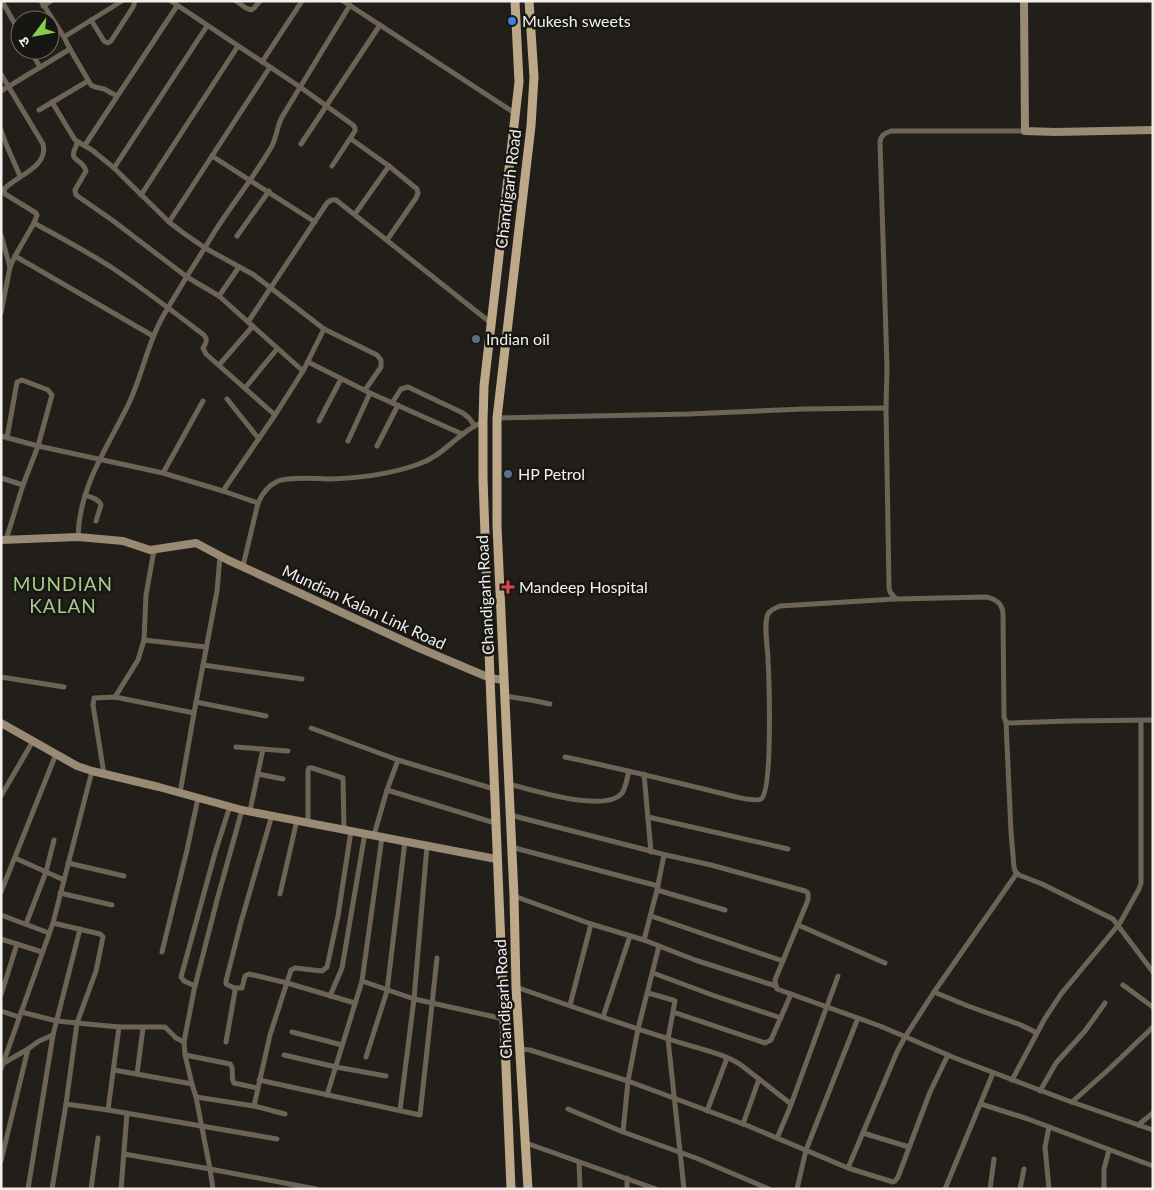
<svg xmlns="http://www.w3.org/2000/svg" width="1154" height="1190" font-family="Lato,'Noto Sans Devanagari',sans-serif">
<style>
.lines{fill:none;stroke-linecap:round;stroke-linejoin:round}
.street{stroke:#6e6455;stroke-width:5}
.secondary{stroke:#9a8a73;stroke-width:8}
.primary{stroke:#bda88a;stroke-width:9}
.shop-dot{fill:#3f7fe0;stroke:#181612;stroke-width:2}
.service-dot{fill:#5c6f8a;stroke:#181612;stroke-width:2}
.health-dot{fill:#e0444e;stroke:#181612;stroke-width:2}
.labels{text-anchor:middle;stroke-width:5;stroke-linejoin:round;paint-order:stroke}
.poi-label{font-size:16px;fill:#f2f0ed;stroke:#181612;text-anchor:start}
.street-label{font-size:16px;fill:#f2f0ed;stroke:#181612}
.quarter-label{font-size:19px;letter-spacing:1px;fill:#a4cc8a;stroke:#181612}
</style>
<rect width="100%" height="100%" fill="#221f1b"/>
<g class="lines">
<g class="street">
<path d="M2,1L20,33"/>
<path d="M41,1L64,37"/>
<path d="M171,1L300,87L353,125L355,128V131L332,166"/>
<path d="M236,1L246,8L251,10L254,8L260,1"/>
<path d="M343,1L516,114"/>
<path d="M43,6L51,1"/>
<path d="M91,20L104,41L108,43L111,41L133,7L135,1"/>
<path d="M70,49L91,85L95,87L104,89L117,96"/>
<path d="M30,50L40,67"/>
<path d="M262,62L302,1"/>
<path d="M1,74L43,144C49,167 16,176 4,189L5,194L36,213L37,215L34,223L15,256L10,267"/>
<path d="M1,91L70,49L64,37L122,1"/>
<path d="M52,102L75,140L92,150L114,168L169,222L182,232L205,248L254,275L324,329L377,355L381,360V367L365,390"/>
<path d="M39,110L88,81"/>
<path d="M1,130L6,144L20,176"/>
<path d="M1025,131H891C885,133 881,135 880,142L887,368L886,408L889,587L890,592L896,599L986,597C996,599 1002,603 1003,613L1004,717L1006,722L1008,723L1069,721L1153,720"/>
<path d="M351,139L389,166L417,189L418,193L416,198L387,240"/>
<path d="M78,142C66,165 81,155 86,171L75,190L76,195L112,220L187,277L219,296L303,371"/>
<path d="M301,144L380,25"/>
<path d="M85,145L177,6"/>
<path d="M212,156L270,67"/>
<path d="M114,168L207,26"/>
<path d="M141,195L238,46"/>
<path d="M355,214L389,166"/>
<path d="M169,222L212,156L315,222"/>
<path d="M34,223C61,238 88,252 114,269C145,290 175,313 204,335C208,340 206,343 203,348L206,354L275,415"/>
<path d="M1,235L10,267L1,313"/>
<path d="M237,236L269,191"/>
<path d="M15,256L153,336"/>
<path d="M219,296L239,267"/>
<path d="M248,322L327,203C330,200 332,199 336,200L491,323"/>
<path d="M308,362L370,393L462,434"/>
<path d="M219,365L253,326"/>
<path d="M245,388L277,349"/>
<path d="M227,399L259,439"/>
<path d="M392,403L401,389L408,387L463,413L469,418L475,426"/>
<path d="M497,418L689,414L804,409L886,408"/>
<path d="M319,421L341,379"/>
<path d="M1,436L38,446L163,473L223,491L258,503L243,566"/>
<path d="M348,441L370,393"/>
<path d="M377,446L398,405"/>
<path d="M163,473L203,401"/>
<path d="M1,478L23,485"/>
<path d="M223,491L275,415L303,371L324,329"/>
<path d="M85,495C91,497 99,499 101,505L96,521"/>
<path d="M258,503C262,494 267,486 278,481C291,476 316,479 331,479C361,478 391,474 419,464C437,458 448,445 463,434C469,429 476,425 483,422"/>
<path d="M78,537C79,486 108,447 129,403C142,376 147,345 162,318C170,304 179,290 187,276C197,261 206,246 215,231C234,202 255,175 272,146C277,136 277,126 282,117L350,5"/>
<path d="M6,540L23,485L38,446L52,395L48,390L22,380L17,382L7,438"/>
<path d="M144,640L206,647"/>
<path d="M203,665L302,679"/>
<path d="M1,677L64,687"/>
<path d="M505,696L531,700L550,704"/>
<path d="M115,697L138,660L144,640L146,595L154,550"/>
<path d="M196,702L266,716"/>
<path d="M1006,722L1011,832L1014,867L1015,871L1019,875L1042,884L1113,919L1153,972"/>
<path d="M311,728L398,760L494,789"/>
<path d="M236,747L288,751"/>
<path d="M565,757C618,768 671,781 724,794C731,796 755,802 761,799C773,791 769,678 768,660C768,647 763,625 768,614C770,610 775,608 780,606L895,599"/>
<path d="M104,774L93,705L94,698L115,697L194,713"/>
<path d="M258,774L283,779"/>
<path d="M644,774L651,852"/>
<path d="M508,784C531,789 605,814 622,793C626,788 627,777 629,771"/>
<path d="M387,790L495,823"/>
<path d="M180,793L194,713L217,591L220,556"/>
<path d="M1,796L33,741"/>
<path d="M242,810L217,900L194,990L184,1042L185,1055L192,1084L196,1097L210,1169L316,1189"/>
<path d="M250,811L263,749"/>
<path d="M510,815L666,855L711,865L805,891L808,893V900L775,980L776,986L777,989L880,1026L955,1058L1066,1100L1153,1130"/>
<path d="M648,817L788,849"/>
<path d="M308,822V771L309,768H312L343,778L344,829"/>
<path d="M374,835L387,790L398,760"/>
<path d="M511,847L658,886"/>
<path d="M15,858L64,880"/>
<path d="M68,863L124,876"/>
<path d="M657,890L725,910"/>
<path d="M1,892L56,754"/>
<path d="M60,893L112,905"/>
<path d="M280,894L297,820"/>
<path d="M514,896L591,924L644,940L695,960L776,986"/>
<path d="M1,915L49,933"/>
<path d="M651,916L783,961"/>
<path d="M53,923L100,934L103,937L96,971L77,1023L119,1027H165L176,1038L184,1042"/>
<path d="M26,924L46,872L54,840"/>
<path d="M798,925L885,963"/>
<path d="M1,939L42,952"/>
<path d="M644,940L657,890L664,855"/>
<path d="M162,952L187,850L198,798"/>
<path d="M653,973L715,996L781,1018"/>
<path d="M362,981L414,999L504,1019"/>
<path d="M1123,985L1153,1007"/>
<path d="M195,986L184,981L181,977L215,853L230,806"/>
<path d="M516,987C567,1005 618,1023 669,1039C690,1047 722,1052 741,1065L791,1104"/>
<path d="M234,988H242L245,976L249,974L287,983L355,1003"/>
<path d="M934,992L968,1006L1021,1025L1037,1033"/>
<path d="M648,993L673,1000L675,1001L668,1039L684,1189"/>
<path d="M1,995L17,944"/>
<path d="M330,996L342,968L365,833"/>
<path d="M570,1005L591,924"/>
<path d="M1,1011L19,1017"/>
<path d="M21,1012L57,1021L77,1023L66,1104L52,1189"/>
<path d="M673,1012L765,1043L771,1040L791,994"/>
<path d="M603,1017L630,936"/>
<path d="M292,1032L342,1045"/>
<path d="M53,1035L80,929"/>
<path d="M226,1042L235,991L234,988L226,984V981L241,922L272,815"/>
<path d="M28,1049L39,1041L53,1035L28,1189"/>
<path d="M520,1049L530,1050L628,1081L746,1125L848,1168L893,1182L895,1181L898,1177L930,1092L948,1055"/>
<path d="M185,1055L230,1064C235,1069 230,1077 234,1083L257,1088"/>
<path d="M284,1055L336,1067L386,1076"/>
<path d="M366,1057L387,991L405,841"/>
<path d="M1,1069L53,923L92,771"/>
<path d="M114,1070L192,1084"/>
<path d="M137,1074L143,1028"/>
<path d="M259,1080L420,1115L437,958"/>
<path d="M1012,1080L1044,1020L1061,994L1120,923L1139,889L1141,883V720"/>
<path d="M1040,1091L1056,1063L1085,1031L1105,1003"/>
<path d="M327,1095L362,981L382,837"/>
<path d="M196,1097L254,1106L270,1035L291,970L295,968L322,971L327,967L338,916L351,831"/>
<path d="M1072,1102L1108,1070L1153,1027"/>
<path d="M66,1104L108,1110L277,1139"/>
<path d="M981,1104L1028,1119L1153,1166"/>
<path d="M254,1106L285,1114"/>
<path d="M568,1109L623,1132L696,1158L769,1189"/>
<path d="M108,1110L119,1027"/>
<path d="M400,1110L414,999L427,846"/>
<path d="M707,1111L727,1058"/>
<path d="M743,1124L759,1079"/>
<path d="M1138,1125L1153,1113"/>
<path d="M1049,1127L1045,1147L1049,1189"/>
<path d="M623,1132L628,1081L638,1029L659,946"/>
<path d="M863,1133L909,1147"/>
<path d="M777,1138L789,1110L838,976"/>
<path d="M526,1143L656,1189"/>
<path d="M124,1154L210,1169L213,1189"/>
<path d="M1,1161L28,1049L2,1064"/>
<path d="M579,1162L580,1189"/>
<path d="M848,1168L897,1052L905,1037L934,992L1017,873"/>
<path d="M627,1178V1189"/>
<path d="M91,1189L98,1138"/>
<path d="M121,1189L127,1113"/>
<path d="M797,1189L806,1150L858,1018"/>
<path d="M945,1189L993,1073"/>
<path d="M990,1189L994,1159"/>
<path d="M1020,1189L1024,1169"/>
<path d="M1104,1189V1169L1109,1150"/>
</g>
<g class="secondary">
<path d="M1024,1L1025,131L1055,132L1153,130"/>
<path d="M1,540L78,537L123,541L150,550L196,543L228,560L419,648L490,678L503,680"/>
<path d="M1,723L77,766L92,771L159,787L242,810L496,859"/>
</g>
<g class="primary">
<path d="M511,1189L490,678L483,478V422L484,386L519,82L515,1"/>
<path d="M528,1189L516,987L514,896L497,526V418L531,126L534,77L529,1"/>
</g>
</g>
<circle class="shop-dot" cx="512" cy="21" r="5"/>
<g class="service-dot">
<circle cx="476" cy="339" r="5"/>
<circle cx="508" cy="474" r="5"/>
</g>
<path class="health-dot" d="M505.5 579.5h5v5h5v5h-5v5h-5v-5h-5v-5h5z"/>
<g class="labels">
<g class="poi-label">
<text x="522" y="27">Mukesh sweets</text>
<text x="486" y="345">Indian oil</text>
<text x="518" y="480">HP Petrol</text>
<text x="519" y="593">Mandeep Hospital</text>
</g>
<g class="street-label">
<text transform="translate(508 189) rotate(-83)" y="6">Chandigarh Road</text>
<text transform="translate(485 595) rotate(-93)" y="6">Chandigarh Road</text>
<text transform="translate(364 607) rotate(25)" y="6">Mundian Kalan Link Road</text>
<text transform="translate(503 999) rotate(-93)" y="6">Chandigarh Road</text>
</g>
<g class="quarter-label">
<text x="63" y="591">MUNDIAN<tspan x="63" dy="22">KALAN</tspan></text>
</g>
</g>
<rect width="1154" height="1190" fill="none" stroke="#f2f0ed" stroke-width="5"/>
<g transform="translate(35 35) rotate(238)"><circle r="24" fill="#181612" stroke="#6f6d6a"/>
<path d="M0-4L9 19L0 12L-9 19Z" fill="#86cf4b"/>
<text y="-8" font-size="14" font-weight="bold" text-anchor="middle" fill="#f2f0ed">उ</text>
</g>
</svg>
